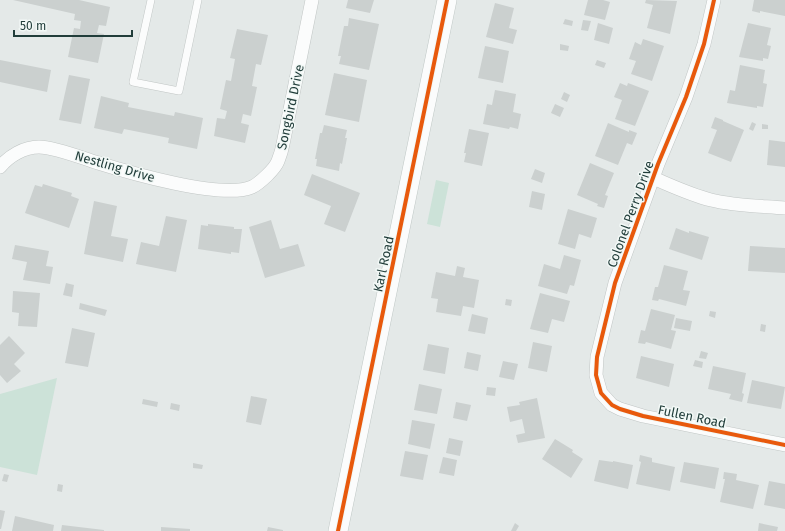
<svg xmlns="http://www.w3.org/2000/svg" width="785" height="531" font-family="'Fira Sans',sans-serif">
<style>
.green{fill:#cce2d8}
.building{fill:#cbd0cf}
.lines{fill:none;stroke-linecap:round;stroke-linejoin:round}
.lane-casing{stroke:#c1c6c5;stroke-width:8}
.street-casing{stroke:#c1c6c5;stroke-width:14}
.secondary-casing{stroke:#bfc7c5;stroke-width:20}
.lane{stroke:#fbfcfc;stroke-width:7}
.street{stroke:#fbfcfc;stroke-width:13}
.secondary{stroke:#fbfcfc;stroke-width:19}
.cycleway-casing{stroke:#f2f8f6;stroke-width:6}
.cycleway{stroke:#e8590c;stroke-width:4}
.labels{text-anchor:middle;stroke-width:3;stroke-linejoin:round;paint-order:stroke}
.street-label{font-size:13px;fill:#213d3a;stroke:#f2f8f6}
</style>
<rect width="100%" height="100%" fill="#e4e9e8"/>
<g class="green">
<path d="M436,180L449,183L440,227L427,224Z"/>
<path d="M57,378L37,475L0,467V394Z"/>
</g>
<g class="building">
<path d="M13,0H79L110,7L106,26L99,25L97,33L104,34L98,63L68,57L74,28L80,29L81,21L74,20L75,14Z"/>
<path d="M348,0H374L370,13L346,8Z"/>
<path d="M588,0H603L610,2L605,20L584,15Z"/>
<path d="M646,0L677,1L670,34L647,28L653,5L645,3Z"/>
<path d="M754,0H785V16L760,11V13L752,11Z"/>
<path d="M495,3L514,8L509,28L517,30L513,44L486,37Z"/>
<path d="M349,18L379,24L369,70L339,64L341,56H338L344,26H348Z"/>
<path d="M565,19L573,21L572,26L563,24Z"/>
<path d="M583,20L591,21L588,31L581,30Z"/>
<path d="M598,23L613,28L609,44L594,40Z"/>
<path d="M748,23L771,28L767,45L771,46L768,59L763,58V61L739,57Z"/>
<path d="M237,29L268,35L261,65L256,64L252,86L257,87L251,116L243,114L241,123L249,125L245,143L214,136L217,118L225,119L227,111L220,109L226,80L231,81L235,59L230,58Z"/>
<path d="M643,39L664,46L652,81L631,74L636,61L629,59L635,42L641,45Z"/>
<path d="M560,44L569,46L568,51L560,50Z"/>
<path d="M485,46L509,51L503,83L478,78Z"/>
<path d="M0,60L51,70L47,92L0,82Z"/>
<path d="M597,60L606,63L604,68L595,65Z"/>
<path d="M740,65L765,70L763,83L767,84L763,107L757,106V108L727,103L730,90L735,91Z"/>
<path d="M334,73L367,80L359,122L325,115Z"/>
<path d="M69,75L90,79L81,124L59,120Z"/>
<path d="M620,83L627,86L628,83L649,91L635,126L615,119L622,100L614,97Z"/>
<path d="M495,90L516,94L513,112L521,114L518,129L510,127L509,129L483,124L487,104L492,105Z"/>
<path d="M564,92L570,95L567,102L561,99Z"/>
<path d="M101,96L129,103L128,107L174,116L175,112L203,118L197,149L168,143L169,138L124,129L122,134L94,128Z"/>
<path d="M555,104L564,108L560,117L551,113Z"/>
<path d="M715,117L723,120V121L744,130L731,162L708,153L717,130L711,128Z"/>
<path d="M752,122L756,124L753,131L749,129Z"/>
<path d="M608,123L629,132V130L637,133L632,145L627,143L618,165L595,156Z"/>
<path d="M762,124L768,125V129H762Z"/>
<path d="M324,125L347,130L345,138H347L342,164L340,163L339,171L316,166L317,159H315L320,133H322Z"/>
<path d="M469,129L489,133L482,166L464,162L466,153H464Z"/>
<path d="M769,140L785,142V167L767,165Z"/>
<path d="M590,163L614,173L605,195L608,196L604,208L597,206L598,204L577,195Z"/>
<path d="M535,169L545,173L542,183L531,179Z"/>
<path d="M312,174L360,193L345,232L324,224L331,206L304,195Z"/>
<path d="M43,184L72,193L71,196L79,199L69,228L25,213L35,185L42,187Z"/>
<path d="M532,191L545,194L542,210L529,207Z"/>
<path d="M94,201L117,206L111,236L128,239L123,262L84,254Z"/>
<path d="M568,209L597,218L591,238L579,234L575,249L558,244Z"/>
<path d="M166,216L187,220L176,272L136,264L141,242L159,246Z"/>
<path d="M271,220L280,249L298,244L305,266L265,278L249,227Z"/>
<path d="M208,224L234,227V229H242L239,253L231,252V254L198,249L201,225L208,226Z"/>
<path d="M676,228L689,233V231L709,237L702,260L669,249Z"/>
<path d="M15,245L49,251L46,266L53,267L50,284L23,280L27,262L12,259Z"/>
<path d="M750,246L785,248V273L748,271Z"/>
<path d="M564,255L581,260L574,286L570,285L567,294L538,286L544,264L560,269Z"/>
<path d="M664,265L688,271L683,290L690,291L686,306L659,299L658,301L652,300L655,287H658Z"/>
<path d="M457,266L465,268L463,277L479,280L474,308L463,306L461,316L436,312L438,299L431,298L436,272L455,276Z"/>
<path d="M66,283L74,285L72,297L63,295Z"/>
<path d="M13,291L40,293L37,327L18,326L19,313L12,312Z"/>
<path d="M540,293L570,301L564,322L552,319L548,333L530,329Z"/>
<path d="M506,299L512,300L511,306L505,305Z"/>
<path d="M80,303L107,310L105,316L79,309Z"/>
<path d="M651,309L675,315L671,330L676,331L671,349L646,342L645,344L638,343L641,330L645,331Z"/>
<path d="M710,311L716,312L715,318L709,316Z"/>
<path d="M472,314L488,318L485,334L468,331Z"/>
<path d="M676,318L692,321L690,331L674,328Z"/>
<path d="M761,324L766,325L765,332L760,331Z"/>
<path d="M72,328L95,333L88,367L65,363Z"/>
<path d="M9,336L25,353L14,364L21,371L7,383L0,375V345Z"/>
<path d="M533,342L552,346L547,372L528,368Z"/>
<path d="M428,344L449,348L445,374L423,370Z"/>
<path d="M701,351L708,353L706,359L699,358Z"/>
<path d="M467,352L481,355L478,371L464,368Z"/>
<path d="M641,356L674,364L669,387L636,378Z"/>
<path d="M695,360L703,362L702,368L693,366Z"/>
<path d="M503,361L518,364L514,380L499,377Z"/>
<path d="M713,366L746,373L742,393L744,394L742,402L729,399L731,394L708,389Z"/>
<path d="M752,380L785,387L781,409L747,403Z"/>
<path d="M419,384L442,389L437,414L414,410Z"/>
<path d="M487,387L496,388L495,396L486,395Z"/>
<path d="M251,396L267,399L261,425L246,422Z"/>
<path d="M537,398L545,438L518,443L516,435L525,433L522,419L510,422L507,407L520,405L519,402Z"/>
<path d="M143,399L158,402L157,407L142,404Z"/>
<path d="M456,402L471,405L467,421L453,418Z"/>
<path d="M171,403L180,405L179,411L170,409Z"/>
<path d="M412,420L435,424L430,449L408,444Z"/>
<path d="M449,438L463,441L460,456L446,453Z"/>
<path d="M555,439L573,450L572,452L583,459L571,478L542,459Z"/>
<path d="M405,451L428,455L423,480L400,476Z"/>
<path d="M640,455L652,458V462L675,467L670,491L636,484L641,462L639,461Z"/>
<path d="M443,457L457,460L454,476L439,473Z"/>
<path d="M599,460L613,462V461L633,465L628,489L594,481Z"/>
<path d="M684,462L719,468L715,489L680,482Z"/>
<path d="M193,463L203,465L202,469L193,468Z"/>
<path d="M724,472L737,474L736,480L759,485L753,509L720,502L725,479H723Z"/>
<path d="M4,474L9,475L7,482L2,481Z"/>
<path d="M769,481L785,484V509L764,505Z"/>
<path d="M58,484L63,485L62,492L57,491Z"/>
<path d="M0,510L5,511L1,529H0Z"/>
<path d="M15,516L54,525L53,531H12Z"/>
<path d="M515,523L519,526L516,531H511Z"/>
<path d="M759,523L778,527L777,531H758Z"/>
<path d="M62,525L104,530V531H61Z"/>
<path d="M161,527L190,529V531H161Z"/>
<path d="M268,527L283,530V531H267Z"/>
</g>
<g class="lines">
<g class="lane-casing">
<path id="lane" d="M151,0L133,82L179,91L198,0"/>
</g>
<g class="street-casing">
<g id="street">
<path d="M714,0L704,44L686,97L658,164L615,283L597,357L596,375L601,393L612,405L620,409L643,416L785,445"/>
<path d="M0,167C9,156 24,147 39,147C53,147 80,157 95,162C127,172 222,200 252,187C260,183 275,169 278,161C280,156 282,150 283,144L312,0"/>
<path d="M653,178C672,186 691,195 711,200C735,206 760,206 785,208"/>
</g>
</g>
<g class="secondary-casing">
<path id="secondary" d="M338,531L447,0"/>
</g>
<use href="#lane" class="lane"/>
<use href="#street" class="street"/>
<use href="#secondary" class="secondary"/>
<g class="cycleway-casing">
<g id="cycleway">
<path d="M714,0L704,44L686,97L658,164L615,283L597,357L596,375L601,393L612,405L620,409L643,416L785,445"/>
<path d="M338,531L447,0"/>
</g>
</g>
<use href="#cycleway" class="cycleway"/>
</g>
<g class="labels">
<g class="street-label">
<text transform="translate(290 107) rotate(-78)" y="5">Songbird Drive</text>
<text transform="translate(115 166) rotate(16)" y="5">Nestling Drive</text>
<text transform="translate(630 214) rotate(-70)" y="5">Colonel Perry Drive</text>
<text transform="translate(383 264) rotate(-78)" y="5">Karl Road</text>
<text transform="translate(692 416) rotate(12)" y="5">Fullen Road</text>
</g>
</g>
<path d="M14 30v6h118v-6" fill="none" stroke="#213d3a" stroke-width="2"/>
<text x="20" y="30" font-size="12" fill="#213d3a" stroke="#f2f8f6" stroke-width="3" paint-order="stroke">50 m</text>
</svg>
